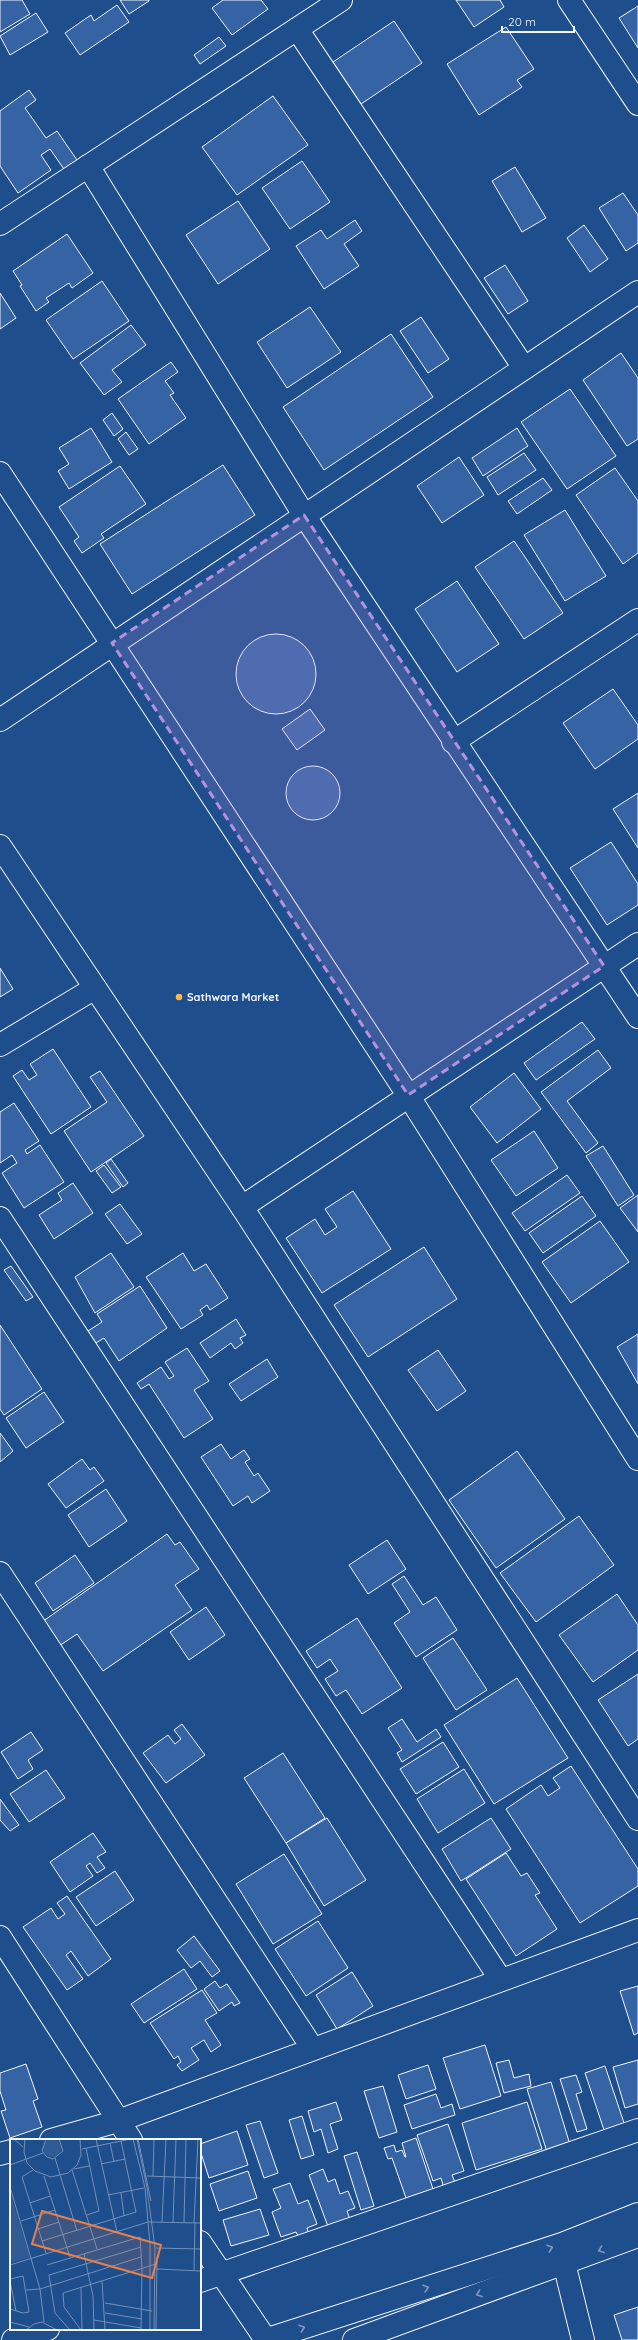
<svg xmlns="http://www.w3.org/2000/svg" width="638" height="2340" font-family="Quicksand,sans-serif">
<style>
.building{fill:#3563a3;stroke:#f2f6ff}
.lines{fill:none;stroke-linecap:round;stroke-linejoin:round}
.street-casing{stroke:#f2f6ff;stroke-width:24}
.secondary-casing{stroke:#f2f6ff;stroke-width:24}
.street{stroke:#1f4e8c;stroke-width:22}
.secondary{stroke:#1f4e8c;stroke-width:22}
.oneway{stroke:#7e9ac0}
.marked{fill:#b691df;fill-opacity:0.2;stroke:#b691df;stroke-width:3;stroke-dasharray:8 5;stroke-linejoin:round}
.poi-dot{fill:#ffb74d;stroke:#1f4e8c;stroke-width:1.5}
.labels{text-anchor:middle;stroke-width:3;stroke-linejoin:round;paint-order:stroke}
.poi-label{font-size:11px;font-weight:bold;fill:#f2f6ff;stroke:#1f4e8c;text-anchor:start}
.inset-road{fill:none;stroke:#7391ba;stroke-width:1}
.view{fill:#ea8049;fill-opacity:0.15;stroke:#ea8049;stroke-width:2}
.inset-edge{fill:none;stroke:#f2f6ff;stroke-width:2}
</style>
<rect width="100%" height="100%" fill="#1f4e8c"/>
<g class="building">
<path d="M0,0H22L30,14L0,32Z"/>
<path d="M120,0H149V1L129,14Z"/>
<path d="M223,0H261L268,9L232,35L212,8Z"/>
<path d="M456,0H500L504,7L474,27Z"/>
<path d="M117,5L129,22L80,55L65,33L91,15L94,21Z"/>
<path d="M638,6V48L619,18Z"/>
<path d="M36,13L48,32L10,55L0,36Z"/>
<path d="M394,21L422,63L361,104L333,62Z"/>
<path d="M506,27L534,69L517,80L522,87L479,115L447,64Z"/>
<path d="M219,37L226,46L200,64L194,55Z"/>
<path d="M29,90L36,100L25,108L46,138L57,131L79,163L66,172L50,149L41,155L51,170L18,193L0,166V111Z"/>
<path d="M273,96L308,145L237,195L202,147Z"/>
<path d="M302,161L330,202L290,229L262,188Z"/>
<path d="M515,167L546,218L522,232L492,181Z"/>
<path d="M623,193L638,215V243L626,251L599,208Z"/>
<path d="M238,201L270,249L218,284L186,235Z"/>
<path d="M355,220L362,231L344,244L359,266L324,289L296,246L321,230L327,239Z"/>
<path d="M584,225L608,259L590,272L567,238Z"/>
<path d="M67,234L93,273L72,288L69,283L46,298L49,302L36,311L20,286L22,285L13,271Z"/>
<path d="M505,265L528,301L508,314L484,278Z"/>
<path d="M102,281L129,321L73,359L46,320Z"/>
<path d="M0,293L16,318L0,329Z"/>
<path d="M310,307L341,352L287,388L257,342Z"/>
<path d="M421,317L449,359L428,373L400,331Z"/>
<path d="M131,325L146,345L112,370L122,382L104,395L80,363Z"/>
<path d="M391,334L433,397L324,470L283,407Z"/>
<path d="M621,353L638,378V439L627,446L583,380Z"/>
<path d="M171,362L178,372L165,381L174,393L170,395L186,418L149,444L118,399Z"/>
<path d="M570,389L616,456L567,489L521,422Z"/>
<path d="M112,413L123,429L114,436L103,420Z"/>
<path d="M91,428L112,462L69,489L58,471L69,464L59,448Z"/>
<path d="M517,428L528,446L483,476L472,458Z"/>
<path d="M126,432L138,449L129,455L118,439Z"/>
<path d="M524,453L536,470L498,495L487,477Z"/>
<path d="M459,457L484,495L442,523L417,486Z"/>
<path d="M223,465L255,515L132,594L100,544Z"/>
<path d="M120,466L146,504L101,534L104,538L82,553L74,541L79,537L59,507Z"/>
<path d="M615,468L638,501V553L623,564L576,495Z"/>
<path d="M543,478L552,490L517,514L508,501Z"/>
<path d="M565,510L606,576L565,601L524,535Z"/>
<path d="M514,541L563,613L524,639L475,567Z"/>
<path d="M457,581L499,644L457,672L415,609Z"/>
<circle cx="276" cy="674" r="40"/>
<path d="M613,689L638,725V739L595,769L563,723Z"/>
<path d="M310,709L325,730L297,750L282,729Z"/>
<circle cx="313" cy="793" r="27"/>
<path d="M638,793V848L613,809Z"/>
<path d="M611,842L638,884V905L607,925L570,868Z"/>
<path d="M0,968L13,989L0,997Z"/>
<path d="M582,1022L595,1039L536,1080L524,1063Z"/>
<path d="M53,1049L91,1107L51,1134L13,1076L22,1070L29,1080L37,1075L30,1064Z"/>
<path d="M598,1050L611,1068L567,1101L598,1143L586,1153L541,1092Z"/>
<path d="M100,1071L144,1136L91,1172L64,1131L107,1102L90,1077Z"/>
<path d="M514,1073L541,1109L497,1143L470,1107Z"/>
<path d="M14,1103L39,1141L25,1150L27,1154L40,1145L64,1182L24,1208L2,1173L17,1163L12,1155L0,1163V1112Z"/>
<path d="M534,1131L558,1168L516,1196L491,1160Z"/>
<path d="M603,1146L634,1195L618,1206L586,1156Z"/>
<path d="M111,1159L128,1183L123,1187L106,1163Z"/>
<path d="M104,1165L121,1187L112,1193L96,1171Z"/>
<path d="M567,1175L580,1193L525,1231L512,1213Z"/>
<path d="M73,1183L93,1213L54,1239L39,1215L62,1200L58,1193Z"/>
<path d="M353,1191L391,1249L322,1293L286,1238L315,1219L325,1235L337,1227L325,1209Z"/>
<path d="M638,1195V1232L620,1208Z"/>
<path d="M582,1196L596,1216L543,1253L529,1233Z"/>
<path d="M120,1204L142,1234L127,1244L105,1214Z"/>
<path d="M600,1221L629,1262L571,1303L542,1262Z"/>
<path d="M424,1247L457,1299L368,1357L334,1305Z"/>
<path d="M111,1253L134,1287L95,1313L75,1277Z"/>
<path d="M183,1253L194,1271L206,1264L228,1298L210,1310L207,1305L200,1310L203,1315L181,1329L146,1277Z"/>
<path d="M11,1266L33,1297L26,1301L4,1270Z"/>
<path d="M140,1286L167,1328L119,1361L104,1338L96,1343L88,1331L102,1322L97,1314Z"/>
<path d="M236,1319L246,1335L240,1338L243,1343L235,1349L231,1343L210,1358L200,1343Z"/>
<path d="M0,1325L42,1389L4,1415L0,1409Z"/>
<path d="M638,1334V1384L617,1347Z"/>
<path d="M187,1348L209,1381L194,1390L213,1419L184,1438L149,1384L141,1389L137,1383L161,1367L169,1379L174,1376L165,1362Z"/>
<path d="M438,1350L466,1391L437,1411L408,1370Z"/>
<path d="M267,1359L278,1377L241,1401L229,1384Z"/>
<path d="M44,1392L64,1422L26,1448L6,1418Z"/>
<path d="M0,1433L13,1451L0,1462Z"/>
<path d="M221,1444L231,1459L244,1450L250,1459L245,1462L254,1476L258,1473L270,1491L252,1503L248,1496L233,1506L201,1457Z"/>
<path d="M517,1451L565,1519L496,1568L449,1500Z"/>
<path d="M82,1459L90,1470L94,1467L104,1481L66,1508L48,1484Z"/>
<path d="M106,1489L127,1521L89,1547L68,1515Z"/>
<path d="M579,1516L614,1565L536,1622L500,1573Z"/>
<path d="M167,1534L175,1545L180,1542L199,1569L175,1585L192,1610L103,1671L77,1634L56,1648L39,1624Z"/>
<path d="M387,1540L406,1569L368,1594L349,1565Z"/>
<path d="M75,1555L94,1583L53,1611L35,1583Z"/>
<path d="M404,1576L423,1605L436,1597L457,1630L416,1657L394,1623L410,1612L392,1584Z"/>
<path d="M617,1594L638,1625V1650L593,1682L559,1635Z"/>
<path d="M206,1607L225,1635L189,1660L170,1632Z"/>
<path d="M357,1618L402,1688L362,1714L346,1690L336,1696L325,1679L338,1671L330,1659L317,1668L306,1651Z"/>
<path d="M453,1638L487,1690L456,1710L423,1658Z"/>
<path d="M638,1674V1739L628,1746L598,1700Z"/>
<path d="M517,1678L568,1758L494,1804L444,1725Z"/>
<path d="M402,1719L417,1742L436,1729L441,1737L402,1762L397,1753L402,1750L388,1728Z"/>
<path d="M182,1724L205,1755L166,1783L143,1753L168,1735L175,1744L181,1739L174,1730Z"/>
<path d="M31,1732L43,1750L28,1760L33,1769L18,1779L1,1752Z"/>
<path d="M443,1742L459,1767L416,1794L400,1769Z"/>
<path d="M283,1753L325,1818L286,1843L244,1778Z"/>
<path d="M571,1766L638,1869V1886L580,1923L506,1809L541,1785L548,1796L560,1788L553,1778Z"/>
<path d="M464,1769L485,1803L438,1833L417,1799Z"/>
<path d="M46,1770L65,1798L29,1822L10,1794Z"/>
<path d="M0,1799L19,1825L10,1831L0,1820Z"/>
<path d="M327,1818L366,1880L324,1906L286,1843Z"/>
<path d="M491,1818L511,1849L461,1881L442,1849Z"/>
<path d="M93,1833L106,1852L97,1857L105,1868L97,1873L90,1863L86,1866L93,1876L70,1892L50,1862Z"/>
<path d="M506,1853L521,1876L527,1873L540,1893L535,1895L557,1929L516,1956L466,1879Z"/>
<path d="M284,1854L322,1914L273,1944L236,1884Z"/>
<path d="M115,1871L134,1900L96,1926L76,1897Z"/>
<path d="M67,1896L111,1959L88,1976L71,1951L66,1955L83,1979L67,1990L23,1927L51,1908L58,1919L65,1914L57,1903Z"/>
<path d="M318,1921L348,1968L306,1996L275,1949Z"/>
<path d="M194,1936L220,1971L212,1977L200,1961L191,1968L177,1950Z"/>
<path d="M184,1969L197,1989L144,2023L131,2004Z"/>
<path d="M352,1972L373,2006L337,2029L316,1995Z"/>
<path d="M215,1981L220,1988L227,1984L240,2003L234,2006L232,2002L219,2011L204,1989Z"/>
<path d="M638,1986V2033L634,2035L620,1991Z"/>
<path d="M202,1990L217,2013L205,2020L221,2045L211,2052L204,2040L191,2048L199,2060L182,2071L177,2065L181,2062L178,2056L174,2059L150,2023Z"/>
<path d="M485,2045L501,2096L460,2109L443,2058Z"/>
<path d="M509,2060L514,2078L529,2074L531,2086L504,2093L496,2063Z"/>
<path d="M638,2060V2104L625,2108L613,2067Z"/>
<path d="M26,2064L38,2099L33,2101L42,2127L10,2138L1,2111L6,2110L0,2091V2073Z"/>
<path d="M428,2065L436,2089L406,2099L398,2075Z"/>
<path d="M605,2066L624,2123L604,2130L585,2073Z"/>
<path d="M576,2075L582,2092L576,2094L587,2129L577,2132L560,2079Z"/>
<path d="M551,2082L571,2148L548,2155L527,2089Z"/>
<path d="M383,2086L397,2132L379,2138L364,2091Z"/>
<path d="M436,2094L441,2108L452,2104L455,2115L412,2129L404,2105Z"/>
<path d="M336,2102L342,2120L330,2124L338,2149L328,2153L321,2129L314,2132L308,2111Z"/>
<path d="M527,2102L542,2149L476,2170L462,2123Z"/>
<path d="M302,2116L314,2155L301,2159L289,2120Z"/>
<path d="M260,2121L278,2173L264,2178L246,2125Z"/>
<path d="M448,2124L464,2171L452,2175L457,2187L445,2192L441,2178L433,2181L417,2135Z"/>
<path d="M237,2131L248,2165L209,2178L200,2150V2144Z"/>
<path d="M416,2138L433,2189L406,2198L392,2158L388,2159L384,2148L394,2145L396,2152L402,2150L405,2157H406L402,2143Z"/>
<path d="M357,2152L374,2206L361,2210L344,2156Z"/>
<path d="M323,2169L328,2182L335,2179L340,2194L348,2191L355,2208L347,2211L352,2225L330,2232L309,2175Z"/>
<path d="M248,2171L257,2198L219,2211L210,2184Z"/>
<path d="M290,2183L298,2204L308,2200L317,2224L307,2228L309,2236L300,2240L296,2232L281,2237L272,2212L281,2208L273,2189Z"/>
<path d="M260,2209L269,2235L231,2246L223,2220Z"/>
<path d="M638,2307V2340H622L614,2315Z"/>
</g>
<g class="lines">
<g class="street-casing">
<g id="street">
<path d="M569,0L638,104"/>
<path d="M297,29L524,368"/>
<path d="M88,166L304,515L638,1017"/>
<path d="M0,224L341,0"/>
<path d="M0,720L638,292"/>
<path d="M453,742L638,620"/>
<path d="M0,846L242,1207L638,1819"/>
<path d="M0,1045L95,988"/>
<path d="M242,1207L638,944"/>
<path d="M0,1218L501,1980"/>
<path d="M0,1573L313,2049"/>
<path d="M0,1937L131,2140"/>
<path d="M51,2140L118,2121L638,1930"/>
<path d="M0,2154L11,2151"/>
<path d="M200,2242L266,2340"/>
<path d="M564,2263L583,2340"/>
<path d="M200,2281L638,2130"/>
<path d="M13,2340L48,2329"/>
</g>
</g>
<g class="secondary-casing">
<g id="secondary">
<path d="M0,473L408,1095L638,1459"/>
<path d="M265,2340L562,2244L638,2214"/>
<path d="M354,2340L638,2236"/>
</g>
</g>
<use href="#street" class="street"/>
<use href="#secondary" class="secondary"/>
</g>
<defs><path id="oneway-chevron" d="M-2-3.5L2.5 0L-2 3.5" fill="none" stroke-width="1.6" stroke-linecap="round" stroke-linejoin="round"/></defs>
<g class="oneway">
<use href="#oneway-chevron" transform="translate(550 2248) rotate(-18)"/>
<use href="#oneway-chevron" transform="translate(601 2250) rotate(160)"/>
<use href="#oneway-chevron" transform="translate(426 2288) rotate(-18)"/>
<use href="#oneway-chevron" transform="translate(479 2294) rotate(160)"/>
<use href="#oneway-chevron" transform="translate(302 2328) rotate(-18)"/>
</g>
<path class="marked" d="M304,515L604,966L408,1095L112,643Z"/>
<circle class="poi-dot" cx="179" cy="997" r="4"/>
<g class="labels">
<g class="poi-label">
<text x="187" y="1001">Sathwara Market</text>
</g>
</g>
<g transform="translate(10 2139)">
<rect width="191" height="191" fill="#1f4e8c"/>
<path d="M33 9a9 9 0 1 1 18 0a9 9 0 1 1-18 0ZM0,54L20,118L0,124Z" fill="#305b95"/>
<path class="inset-road" d="M4,0L13,8M15,0L14,13L17,24L25,32L41,38L58,34L67,26L71,16L70,0M36,0L32,12L37,18L43,20L53,12L49,0M86,0L107,93M123,0L135,49L140,105V191M127,0L137,49L145,109L144,191M128,0L141,62M100,4L104,23M76,9L89,72L77,76M72,10L121,0M45,19L67,92M91,25L115,20M0,26L33,14M64,30L79,27M23,31L12,38L36,114M62,31L87,110M34,37L60,118M137,37L191,39M143,37L144,0M0,48L30,150L34,183M111,54L114,77M98,56L134,49M20,64L40,57M11,82L45,71M152,83L156,0M163,83L166,0M174,83L176,0M184,84L188,0M28,90L49,83M32,102L126,73L111,2M146,109L191,110M74,115L83,157L84,191M0,126L138,83L191,84M37,126L130,98L132,129L131,191M147,130L191,132M184,131L185,84M0,140L13,137L19,173L13,174L0,170M0,142L6,172M92,142L95,191M71,148L72,191M16,151L30,150L131,118M95,164L142,172M95,174L132,180M84,181L131,189M0,183L19,188M16,191L24,185L32,183L47,191M60,191L45,174L39,136L131,108M71,191L54,168L53,154L146,125M146,191L147,118"/>
<path class="view" d="M32,72L151,106L142,139L22,105Z"/>
<rect width="191" height="191" class="inset-edge"/>
</g>
<path d="M502 26v6h72v-6" fill="none" stroke="#f2f6ff" stroke-width="2"/>
<text x="508" y="26" font-size="12" fill="#f2f6ff" stroke="#1f4e8c" stroke-width="3" paint-order="stroke">20 m</text>
</svg>
